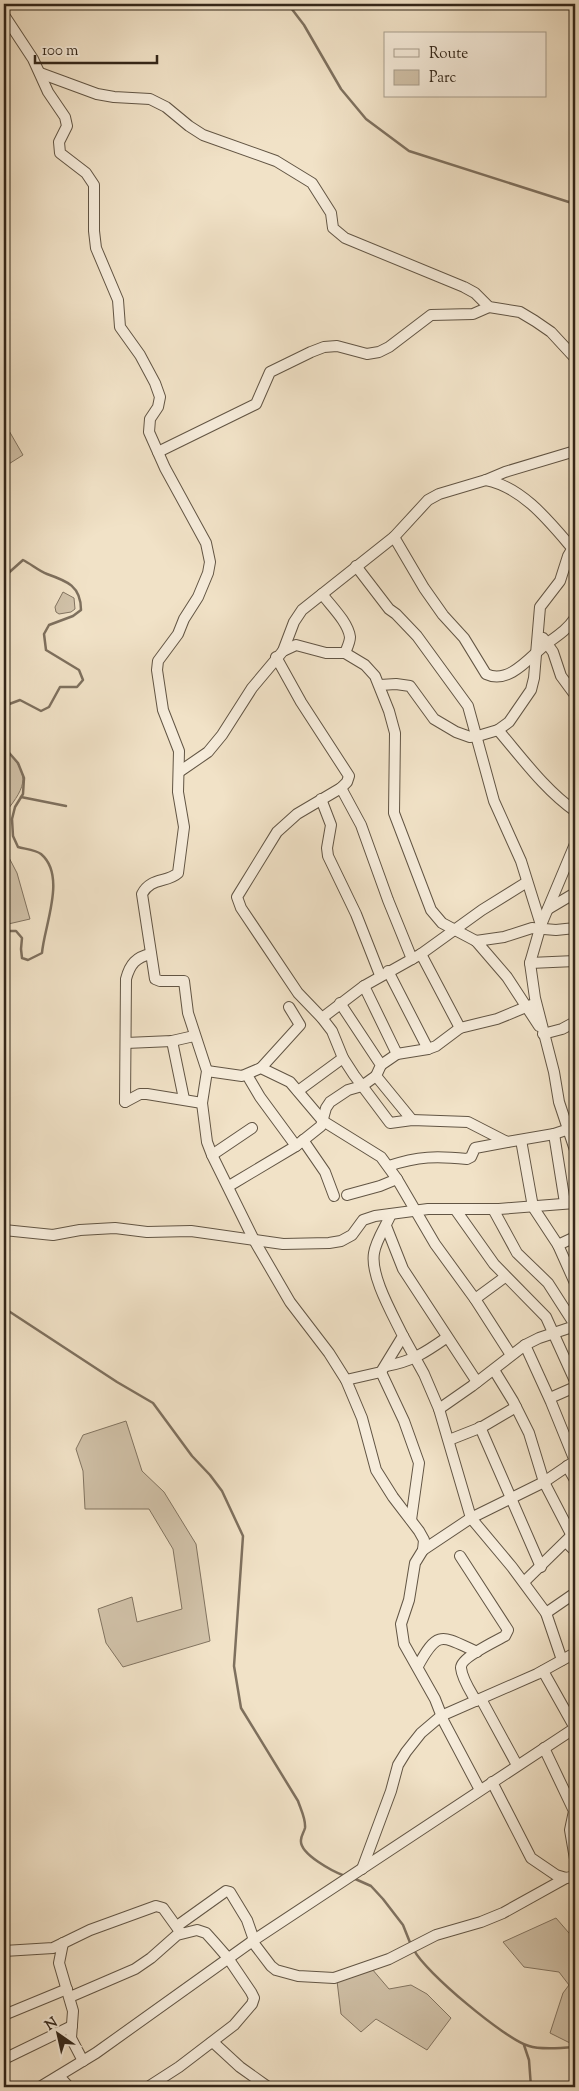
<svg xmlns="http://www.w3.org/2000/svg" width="579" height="2091" font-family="'Sorts Mill Goudy',serif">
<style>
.green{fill:#d1c2a9;stroke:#827461}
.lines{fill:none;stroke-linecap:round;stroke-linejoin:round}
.stream{stroke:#7e705e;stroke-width:2.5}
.minor-casing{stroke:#625544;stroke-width:12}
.minor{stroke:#f6ecdb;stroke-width:10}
</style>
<rect width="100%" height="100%" fill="#f1e2c7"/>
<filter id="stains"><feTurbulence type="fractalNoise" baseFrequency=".004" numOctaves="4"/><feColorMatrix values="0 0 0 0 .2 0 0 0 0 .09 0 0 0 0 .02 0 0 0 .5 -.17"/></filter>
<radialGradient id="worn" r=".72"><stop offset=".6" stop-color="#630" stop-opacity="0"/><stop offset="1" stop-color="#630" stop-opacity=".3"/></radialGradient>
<g class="green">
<path d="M4,425L8,429L23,455L4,467V457L8,454L4,448Z"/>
<path d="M63,592L74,598L75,609L71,612L59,614L56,612L55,607Z"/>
<path d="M4,747C30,775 28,784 5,813L4,812Z"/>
<path d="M4,848L17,873L30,919L4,925Z"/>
<path d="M126,1421L142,1471L164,1492L196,1544L210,1641L123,1667L106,1643L98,1609L132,1597L137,1622L182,1609L173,1549L149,1509H85L83,1471L76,1449L83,1435Z"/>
<path d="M556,1918L575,1940V2036L570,2043L550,2033L563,1993L569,1985L559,1972L524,1967L503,1942Z"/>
<path d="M372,1969L389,1989L411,1985L427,1994L451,2018L427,2050L376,2019L361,2032L341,2014L337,1981Z"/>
</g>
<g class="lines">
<g class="stream">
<path d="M288,4L304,25L341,89L366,119L409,151L575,204"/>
<path d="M4,577L23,560C31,564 39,571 47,574C67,581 81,586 81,610L73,616L49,625L44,634L46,650L79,670L83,680L77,687H60L49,707L41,711L20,700L4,706"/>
<path d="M4,747L18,763L24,778L23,794L15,807L12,819L13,836L18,847C25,849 36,850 41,854C67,876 44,926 42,953L28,960L22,958L21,949L22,938L16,931H4"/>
<path d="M21,797L66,806"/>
<path d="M4,1308L117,1382L153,1403L192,1456L210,1475L222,1491L243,1536L234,1666L241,1708L298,1801C301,1810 306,1819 305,1828C304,1832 301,1836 301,1840C299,1854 334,1872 345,1876"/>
<path d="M353,1878L371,1886L383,1899L403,1925L411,1945"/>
<path d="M414,1950C424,1971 506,2040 529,2046C540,2050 563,2048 575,2047"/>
<path d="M524,2045L529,2060L531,2087"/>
</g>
<g class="minor-casing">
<g id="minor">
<path d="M4,15L33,59L48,92L65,117L67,126L59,142L60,153L86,173L94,185V231L96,248L118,300L120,327L140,355L155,383L160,397L158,407L150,419L149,432L165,468L206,543L210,562L208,573L198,597L184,619L178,634L158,661L157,670L163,710L179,751L178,792L184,827L178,873C167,883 151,877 142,894L155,979L160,981H184L188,1013L207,1071L202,1103L207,1142L212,1155L254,1240L290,1302L329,1353L346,1380L362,1418L376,1470L393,1497L419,1531L424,1540L423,1550L415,1563L409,1600L401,1624L404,1644L435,1699L444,1722L480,1790"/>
<path d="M40,73L97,94L114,97L150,99L166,107L189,126L203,135L276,161L312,183L331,213L333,228L345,238L464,287L475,293L489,307L520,312L535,321L551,332L575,358"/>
<path d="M158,452L256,404L270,372L311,352L324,347L337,346L367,354L379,352L389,347L431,315L473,314L489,307"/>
<path d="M486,480C522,487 549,521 572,548"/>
<path d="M394,537L424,588L443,615L464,638L486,674C509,685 530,657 546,644C557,636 567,630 575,618"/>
<path d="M356,566L389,609L396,614L417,636L468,706L494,801L521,861L541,925"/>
<path d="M543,638L553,652L561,676L575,695"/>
<path d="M283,651L294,622L302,610L394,537L428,500L439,494L486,480L505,472L575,451"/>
<path d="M345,653L365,665L375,676L389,711L395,733L394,813L431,910L442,923L476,941"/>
<path d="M276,657L301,702L349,776L347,782L341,788L297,814L277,832L237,897L241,908L298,993L322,1018L332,1031L343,1058L354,1075L390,1123L412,1120L468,1122L507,1142L554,1134L569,1129"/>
<path d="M380,685L396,684L410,686L434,719L456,732L470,737L478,736L498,730L509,722L531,690L534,678L540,607L560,581L568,556L575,544"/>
<path d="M498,730C522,758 545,790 575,811"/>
<path d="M179,772L208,752L222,735L252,688L283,651L296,645L326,653H345C347,648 350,642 350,637C348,622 331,606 322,594"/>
<path d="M341,788L361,825L388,900L412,959"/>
<path d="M321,799L331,825L327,848L328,856L356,914L380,975"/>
<path d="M575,844L541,925L530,963L535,998L554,1072L559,1102L575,1150"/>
<path d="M548,909L575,893"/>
<path d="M421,954L460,1028"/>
<path d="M530,963L575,961"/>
<path d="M388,971L428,1049"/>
<path d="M364,986L397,1054"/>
<path d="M340,1003L381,1065L376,1076L412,1120"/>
<path d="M322,1018L364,986L421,954L482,910L527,882"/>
<path d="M539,1026L507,977L476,941L504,937L532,928L556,930L575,928"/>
<path d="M543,1034L562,1029L575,1022"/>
<path d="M172,1041L184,1099"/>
<path d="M126,1043L172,1041L194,1036"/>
<path d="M381,1065L397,1054L428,1049L436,1046L460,1028L497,1019L531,1005"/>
<path d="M261,1068L300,1025L289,1007"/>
<path d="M207,1071L242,1076L261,1068L290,1082L323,1121L381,1157L397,1179L435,1244L475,1299L511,1355"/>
<path d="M247,1075L260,1097L296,1146"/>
<path d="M298,1091L343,1058"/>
<path d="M125,1102L126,979C130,964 136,957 151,954"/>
<path d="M125,1102L140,1094H147L202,1103"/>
<path d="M554,1134L565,1203"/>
<path d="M303,1140L325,1172L334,1196"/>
<path d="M521,1140L533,1207L558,1245L575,1283"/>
<path d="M212,1155L252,1128"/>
<path d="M389,1166C418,1156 437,1156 467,1159L471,1157L475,1148L507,1142"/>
<path d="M229,1186L296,1146L321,1126L326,1108L330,1102L348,1090L362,1086L376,1076"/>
<path d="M347,1195L380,1186L397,1179"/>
<path d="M455,1209L494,1264L546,1317L575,1381"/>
<path d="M493,1209L517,1253L548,1283L575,1325"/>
<path d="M386,1226L403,1269L477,1382"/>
<path d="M4,1230L53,1235L80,1230L115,1228L147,1232L191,1231L283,1244L329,1243L341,1241L352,1235L363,1220L375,1216L428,1209H499L575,1203"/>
<path d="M558,1245L575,1237"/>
<path d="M475,1299L505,1277"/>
<path d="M403,1336L424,1374L439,1409L471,1518L512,1567L546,1613L562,1660"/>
<path d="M386,1366C411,1362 426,1352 446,1338"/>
<path d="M494,1370L513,1401L529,1433L544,1482L572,1536"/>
<path d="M381,1372L404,1421L419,1463L411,1520"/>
<path d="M346,1380L381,1372L403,1336C393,1315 370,1276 374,1253C376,1240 386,1226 391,1214"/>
<path d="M550,1398L575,1387"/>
<path d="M439,1409L472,1386L525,1345L539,1338L575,1326"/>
<path d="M480,1427L541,1567"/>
<path d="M449,1440L482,1427L516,1407"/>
<path d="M567,1466L575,1480"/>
<path d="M566,1542L575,1551"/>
<path d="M423,1550L471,1518L544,1482L575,1461L551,1402L525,1345"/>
<path d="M460,1556L508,1630L505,1636C496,1641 460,1658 461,1668C462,1679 471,1692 476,1701"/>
<path d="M524,1582L575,1532"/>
<path d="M546,1613L575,1593"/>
<path d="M418,1666C438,1629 442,1636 477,1652"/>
<path d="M543,1671L575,1728"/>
<path d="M481,1699L517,1765"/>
<path d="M544,1748L574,1811L570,1830L575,1859"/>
<path d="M492,1782L531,1858L556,1875L566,1878L575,1876"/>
<path d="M362,1869L391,1791L398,1765L406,1752L421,1733L441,1716L537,1674L575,1653"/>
<path d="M177,1926L226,1891L230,1892L247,1920L254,1940"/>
<path d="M252,1941L271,1966L276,1970L298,1976L334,1978L389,1959L436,1935L481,1922L503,1913L566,1878"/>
<path d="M63,1943L59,1963L73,2011L71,2038L83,2061"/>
<path d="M4,1951L53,1948L90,1930L156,1906L163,1908L181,1933"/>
<path d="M70,1997L135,1969L151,1958L177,1935L197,1930L206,1933L215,1943L228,1958L251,1992L254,1998L252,2004L234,2025L179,2067L148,2087"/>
<path d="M4,2015L67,1989"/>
<path d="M211,2043L215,2044L240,2067L268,2087"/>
<path d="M4,2059L72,2026"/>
<path d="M59,2076L69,2087"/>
<path d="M40,2087L96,2053L254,1940L575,1728"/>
</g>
</g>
<use href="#minor" class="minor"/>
</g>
<rect width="579" height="2091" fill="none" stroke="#f1e2c7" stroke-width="20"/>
<rect x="5" y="5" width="569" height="2081" fill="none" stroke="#332619" stroke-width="2.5"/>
<rect x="10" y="10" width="559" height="2071" fill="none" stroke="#332619"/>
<rect x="384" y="32" width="162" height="65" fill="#f6ecdb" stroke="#a89d8d"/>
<rect x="394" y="49" width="25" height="8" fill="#f6ecdb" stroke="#a89d8d"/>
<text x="429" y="58" font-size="15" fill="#332619">Route</text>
<rect x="394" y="70" width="25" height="15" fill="#d1c2a9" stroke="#a89d8d"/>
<text x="429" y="82" font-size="15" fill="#332619">Parc</text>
<g transform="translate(58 2034) rotate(326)" stroke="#f6ecdb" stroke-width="4" paint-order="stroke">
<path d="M0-4L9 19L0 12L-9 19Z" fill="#332619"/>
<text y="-8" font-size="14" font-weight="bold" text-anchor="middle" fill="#332619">N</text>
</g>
<path d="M35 55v8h122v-8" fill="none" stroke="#332619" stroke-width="2.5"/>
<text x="42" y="55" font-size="15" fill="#332619" stroke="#f6ecdb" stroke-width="4" paint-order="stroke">100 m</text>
<rect width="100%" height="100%" filter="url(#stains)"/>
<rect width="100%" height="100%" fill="url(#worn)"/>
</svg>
